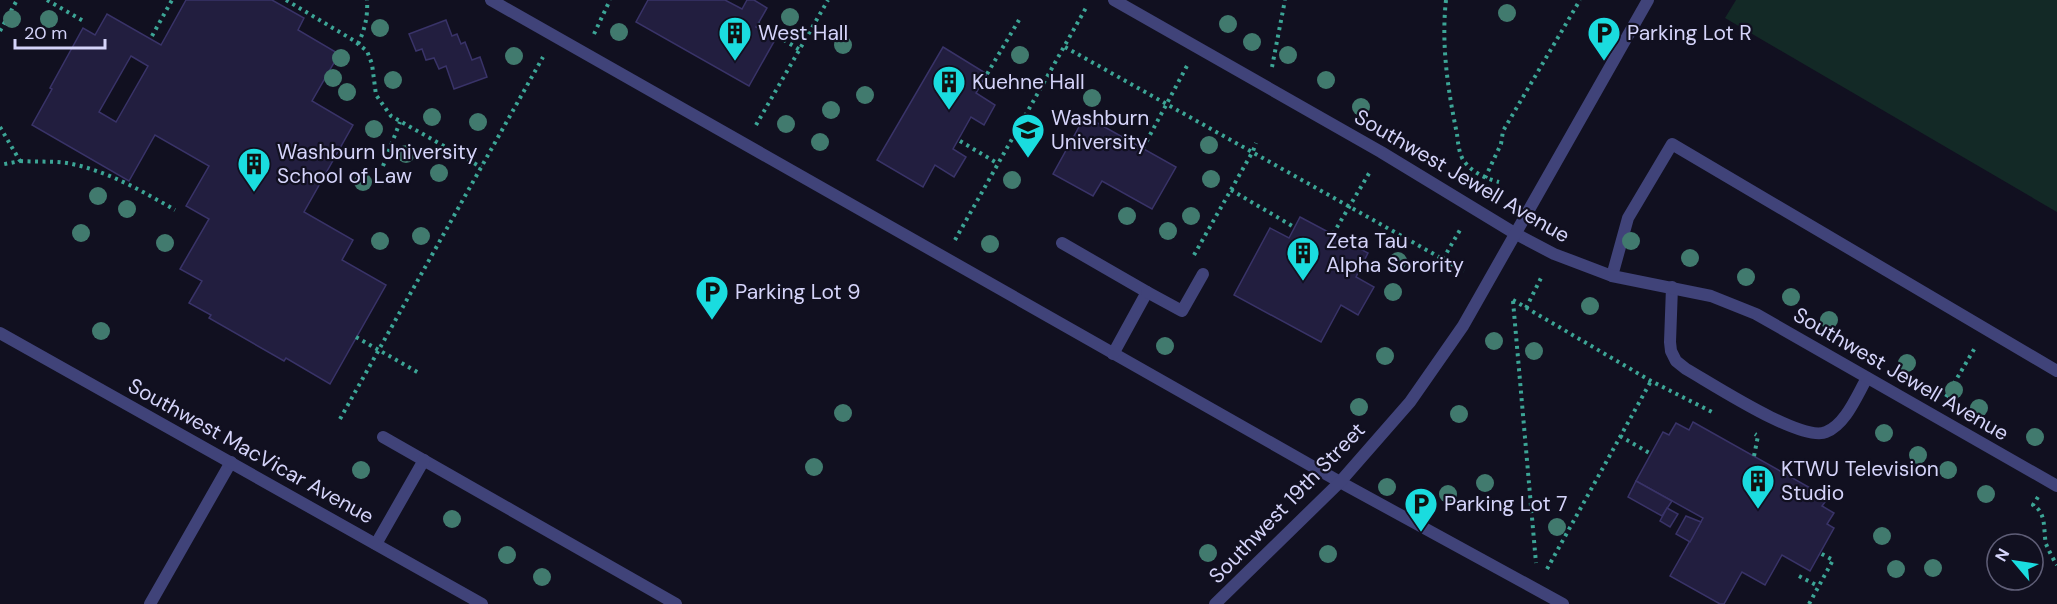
<svg xmlns="http://www.w3.org/2000/svg" width="2057" height="604" font-family="'DM Sans',sans-serif">
<style>
.green{fill:#132926}
.building{fill:#221e3f;stroke:#393368;stroke-width:1.5;fill-rule:evenodd}
.lines{fill:none;stroke-linecap:round;stroke-linejoin:round}
.path{stroke:#3ca596;stroke-width:4;stroke-dasharray:3 4.5;stroke-linecap:butt}
.service{stroke:#404379;stroke-width:12}
.minor{stroke:#404379;stroke-width:12}
.tertiary{stroke:#404379;stroke-width:12}
.tree{fill:#417a6e}
.labels{text-anchor:middle;stroke-width:4.5;stroke-linejoin:round;paint-order:stroke}
.poi-label{font-size:21px;fill:#d5d4fa;stroke:#111020;text-anchor:start}
.street-label{font-size:21px;fill:#d5d4fa;stroke:#111020}
</style>
<rect width="100%" height="100%" fill="#111020"/>
<path class="green" d="M1736,0H2057V212L1725,18Z"/>
<g class="building">
<path d="M186,0H272L304,18L298,30L339,54L312,101L353,125L304,212L353,240L342,260L386,285L330,384L286,358L284,361L209,318L211,315L189,303L202,281L180,269L209,219L186,206L209,166L155,135L129,181L32,125L52,89L50,88L83,28L95,35L107,14L161,45ZM131,56L148,66L116,122L99,112Z"/>
<path d="M648,0H725L742,9L747,0H754L767,8L756,27L776,38L749,86L636,22Z"/>
<path d="M446,20L452,36L457,34L461,44L465,42L472,60L480,57L487,77L454,89L446,66L439,69L434,58L426,60L422,49L416,51L409,34Z"/>
<path d="M943,47L987,74L976,93L995,105L984,125L971,117L953,149L966,157L954,177L935,165L923,187L877,160Z"/>
<path d="M1085,116L1176,167L1152,209L1102,181L1093,196L1053,174Z"/>
<path d="M1300,217L1368,253L1356,277L1374,287L1358,315L1341,305L1321,342L1234,295L1270,228L1289,238Z"/>
<path d="M1693,422L1828,498L1822,506L1834,513L1827,524L1834,528L1810,571L1782,555L1765,585L1742,572L1724,604H1720L1670,576L1703,518L1636,481L1663,432L1669,435L1676,423L1689,430Z"/>
<path d="M1636,481L1672,501L1662,516L1628,497Z"/>
<path d="M1667,508L1678,514L1670,527L1660,521Z"/>
<path d="M1686,516L1701,522L1690,542L1676,534Z"/>
</g>
<g class="lines">
<g class="path">
<path d="M47,0L85,22"/>
<path d="M286,0L353,40L367,51L372,64L376,95L391,116L481,167"/>
<path d="M1446,0C1441,45 1448,91 1457,134C1458,142 1459,155 1464,161C1473,173 1485,178 1499,182"/>
<path d="M758,24L800,50"/>
<path d="M0,31L17,0"/>
<path d="M594,34L610,0"/>
<path d="M152,36L172,0"/>
<path d="M358,44C365,29 368,16 367,0"/>
<path d="M1065,47L1464,271"/>
<path d="M1272,67L1285,0"/>
<path d="M987,74L1019,20"/>
<path d="M756,125L828,0"/>
<path d="M0,127L20,161L0,165"/>
<path d="M960,141L997,163"/>
<path d="M1143,148L1188,64"/>
<path d="M20,161C36,162 52,161 67,163C106,170 142,191 175,210"/>
<path d="M383,166L400,122"/>
<path d="M1485,178L1501,144L1503,131L1580,0"/>
<path d="M1231,190L1294,227"/>
<path d="M1333,234L1371,170"/>
<path d="M955,240L1087,6"/>
<path d="M1194,255L1253,151L1256,143"/>
<path d="M1443,259L1460,230"/>
<path d="M1513,300L1651,381L1714,413"/>
<path d="M1513,301L1536,563"/>
<path d="M1526,308L1541,278"/>
<path d="M356,337L419,373"/>
<path d="M1946,397L1976,346"/>
<path d="M340,419L543,57"/>
<path d="M1620,436L1651,454"/>
<path d="M1754,456L1758,436L1755,434"/>
<path d="M2038,497L2033,505C2047,513 2043,530 2046,544C2049,551 2053,559 2057,565"/>
<path d="M1547,569L1651,381"/>
<path d="M1799,576L1818,586"/>
<path d="M1809,604L1833,560L1820,553"/>
</g>
<g class="service">
<path d="M491,0L1340,482L1563,604"/>
<path d="M1062,243L1147,292L1113,354"/>
<path d="M1612,276L1628,218L1672,144L2057,371"/>
<path d="M1672,287L1670,342L1671,351L1676,361L1686,369C1711,383 1802,443 1826,432C1846,424 1857,395 1867,378"/>
<path d="M1147,292L1182,311L1203,274"/>
<path d="M383,437L676,604"/>
<path d="M376,544L424,460"/>
</g>
<g class="minor">
<path d="M1114,0L1381,152L1516,234L1554,254L1612,276L1711,296L1756,314L2057,486"/>
<path d="M150,604L231,462"/>
<path d="M1215,604L1340,482L1410,402L1463,326L1648,0"/>
</g>
<path class="tertiary" d="M0,333L482,604"/>
</g>
<g class="tree">
<circle cx="1507" cy="13" r="9"/>
<circle cx="790" cy="17" r="9"/>
<circle cx="12" cy="19" r="9"/>
<circle cx="49" cy="19" r="9"/>
<circle cx="1228" cy="24" r="9"/>
<circle cx="380" cy="28" r="9"/>
<circle cx="619" cy="32" r="9"/>
<circle cx="1252" cy="42" r="9"/>
<circle cx="843" cy="45" r="9"/>
<circle cx="1020" cy="55" r="9"/>
<circle cx="1288" cy="55" r="9"/>
<circle cx="514" cy="56" r="9"/>
<circle cx="341" cy="58" r="9"/>
<circle cx="333" cy="78" r="9"/>
<circle cx="393" cy="80" r="9"/>
<circle cx="1326" cy="80" r="9"/>
<circle cx="347" cy="92" r="9"/>
<circle cx="865" cy="95" r="9"/>
<circle cx="1092" cy="98" r="9"/>
<circle cx="1361" cy="107" r="9"/>
<circle cx="831" cy="110" r="9"/>
<circle cx="432" cy="117" r="9"/>
<circle cx="478" cy="122" r="9"/>
<circle cx="786" cy="124" r="9"/>
<circle cx="374" cy="129" r="9"/>
<circle cx="820" cy="142" r="9"/>
<circle cx="1209" cy="145" r="9"/>
<circle cx="406" cy="154" r="9"/>
<circle cx="439" cy="173" r="9"/>
<circle cx="1211" cy="179" r="9"/>
<circle cx="1012" cy="180" r="9"/>
<circle cx="363" cy="182" r="9"/>
<circle cx="98" cy="196" r="9"/>
<circle cx="127" cy="209" r="9"/>
<circle cx="1127" cy="216" r="9"/>
<circle cx="1191" cy="216" r="9"/>
<circle cx="1168" cy="231" r="9"/>
<circle cx="81" cy="233" r="9"/>
<circle cx="421" cy="236" r="9"/>
<circle cx="380" cy="241" r="9"/>
<circle cx="1631" cy="241" r="9"/>
<circle cx="165" cy="243" r="9"/>
<circle cx="990" cy="244" r="9"/>
<circle cx="1690" cy="258" r="9"/>
<circle cx="1398" cy="261" r="9"/>
<circle cx="1746" cy="277" r="9"/>
<circle cx="1393" cy="292" r="9"/>
<circle cx="1791" cy="297" r="9"/>
<circle cx="1590" cy="306" r="9"/>
<circle cx="1829" cy="320" r="9"/>
<circle cx="101" cy="331" r="9"/>
<circle cx="1494" cy="341" r="9"/>
<circle cx="1165" cy="346" r="9"/>
<circle cx="1534" cy="351" r="9"/>
<circle cx="1385" cy="356" r="9"/>
<circle cx="1907" cy="363" r="9"/>
<circle cx="1954" cy="390" r="9"/>
<circle cx="1359" cy="407" r="9"/>
<circle cx="1979" cy="408" r="9"/>
<circle cx="843" cy="413" r="9"/>
<circle cx="1459" cy="414" r="9"/>
<circle cx="1884" cy="433" r="9"/>
<circle cx="2035" cy="437" r="9"/>
<circle cx="1918" cy="455" r="9"/>
<circle cx="814" cy="467" r="9"/>
<circle cx="361" cy="470" r="9"/>
<circle cx="1948" cy="470" r="9"/>
<circle cx="1485" cy="483" r="9"/>
<circle cx="1387" cy="487" r="9"/>
<circle cx="1448" cy="494" r="9"/>
<circle cx="1986" cy="494" r="9"/>
<circle cx="452" cy="519" r="9"/>
<circle cx="1557" cy="527" r="9"/>
<circle cx="1882" cy="536" r="9"/>
<circle cx="1208" cy="553" r="9"/>
<circle cx="1328" cy="554" r="9"/>
<circle cx="507" cy="555" r="9"/>
<circle cx="1933" cy="568" r="9"/>
<circle cx="1896" cy="569" r="9"/>
<circle cx="542" cy="577" r="9"/>
</g>
<defs>
<g id="building-pin" transform="scale(1.725)"><path d="M0 17L-7.5 6A9.5 9.5 0 1 1 7.5 6Z" fill="#1adcdf" stroke="#111020"/><path d="M-4-6H4V6H1V3H-1V6H-4ZM-2.5-4.3h1.7v1.8h-1.7ZM.8-4.3h1.7v1.8H.8ZM-2.5-1h1.7V.8h-1.7ZM.8-1h1.7V.8H.8Z" fill="#111"/></g>
<g id="parking-pin" transform="scale(1.725)"><path d="M0 17L-7.5 6A9.5 9.5 0 1 1 7.5 6Z" fill="#1adcdf" stroke="#111020"/><path d="M-3.5-5.5H1a3.5 3.5 0 0 1 0 7H-1V5.5H-3.5ZM-1-3.4V-.6H.8a1.4 1.4 0 0 0 0-2.8Z" fill="#111"/></g>
<g id="university-pin" transform="scale(1.725)"><path d="M0 17L-7.5 6A9.5 9.5 0 1 1 7.5 6Z" fill="#1adcdf" stroke="#111020"/><path d="M0-5L7-2L0 1L-7-2ZM-4 1L0 2.5L4 1V4Q0 6-4 4Z" fill="#111"/></g>
</defs>
<g fill-rule="evenodd">
<use href="#building-pin" x="735" y="33"/>
<use href="#parking-pin" x="1604" y="33"/>
<use href="#building-pin" x="949" y="82"/>
<use href="#university-pin" x="1028" y="130"/>
<use href="#building-pin" x="254" y="164"/>
<use href="#building-pin" x="1303" y="253"/>
<use href="#parking-pin" x="712" y="292"/>
<use href="#building-pin" x="1758" y="481"/>
<use href="#parking-pin" x="1421" y="504"/>
</g>
<g class="labels">
<g class="poi-label">
<text x="758" y="40">West Hall</text>
<text x="1627" y="40">Parking Lot R</text>
<text x="972" y="89">Kuehne Hall</text>
<text x="1051" y="125">Washburn<tspan x="1051" dy="24">University</tspan></text>
<text x="277" y="159">Washburn University<tspan x="277" dy="24">School of Law</tspan></text>
<text x="1326" y="248">Zeta Tau<tspan x="1326" dy="24">Alpha Sorority</tspan></text>
<text x="735" y="299">Parking Lot 9</text>
<text x="1781" y="476">KTWU Television<tspan x="1781" dy="24">Studio</tspan></text>
<text x="1444" y="511">Parking Lot 7</text>
</g>
<g class="street-label">
<text transform="translate(1462 176) rotate(30)" y="7">Southwest Jewell Avenue</text>
<text transform="translate(1901 374) rotate(30)" y="7">Southwest Jewell Avenue</text>
<text transform="translate(251 451) rotate(29)" y="7">Southwest MacVicar Avenue</text>
<text transform="translate(1287 503) rotate(-46)" y="7">Southwest 19th Street</text>
</g>
</g>
<g transform="translate(2015 562) rotate(299)"><circle r="28" fill="#111020" stroke="#5f5e77" stroke-width="1.5"/>
<path d="M0-4.5L10 22L0 15L-10 22Z" fill="#1adcdf"/>
<text y="-9" font-size="16" font-weight="bold" text-anchor="middle" fill="#d5d4fa">N</text>
</g>
<path d="M15 39v9h90v-9" fill="none" stroke="#d5d4fa" stroke-width="3"/>
<text x="24" y="39" font-size="18" fill="#d5d4fa" stroke="#111020" stroke-width="4.5" paint-order="stroke">20 m</text>
</svg>
